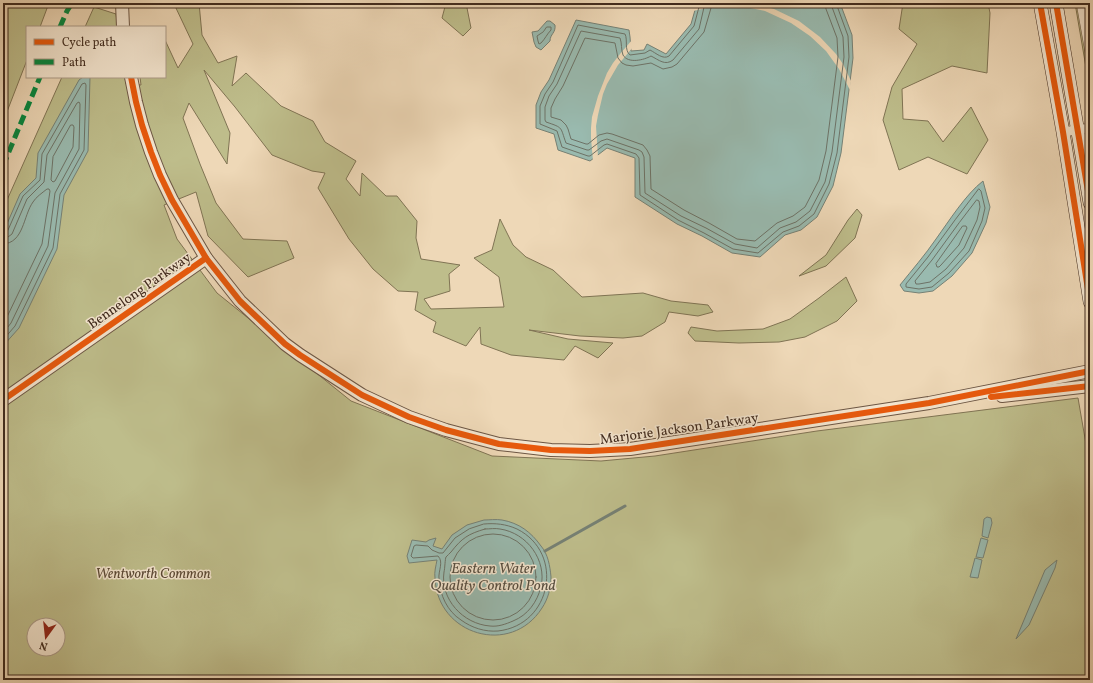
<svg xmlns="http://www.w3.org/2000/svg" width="1093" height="683" font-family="Vollkorn,serif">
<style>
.green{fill:#bebd8b;stroke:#807454;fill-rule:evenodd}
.water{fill:#99baaf;stroke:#768175}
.pier{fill:#eed8b7}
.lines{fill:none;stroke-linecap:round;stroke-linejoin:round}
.shore{stroke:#6d7266;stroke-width:1}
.stream{stroke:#768175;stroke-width:3}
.minor-casing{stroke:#6c5644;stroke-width:10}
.tertiary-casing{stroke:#6c5644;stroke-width:14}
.secondary-casing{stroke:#412b1e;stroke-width:14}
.minor{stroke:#f4e6d0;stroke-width:9}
.tertiary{stroke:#f4e6d0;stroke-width:12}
.secondary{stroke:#f4e6d0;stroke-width:13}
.quiet{stroke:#00873e;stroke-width:5;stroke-dasharray:10 5;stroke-linecap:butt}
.cycleway-casing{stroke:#f4e6d0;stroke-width:8}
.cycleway{stroke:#e8590c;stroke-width:6}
.labels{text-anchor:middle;stroke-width:3;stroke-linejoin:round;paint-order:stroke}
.street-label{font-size:14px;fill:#412b1e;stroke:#f4e6d0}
.park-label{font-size:14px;font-style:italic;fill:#5a4834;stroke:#f4e6d0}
.water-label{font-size:15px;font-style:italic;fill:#574f42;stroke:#f4e6d0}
</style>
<rect width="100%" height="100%" fill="#eed8b7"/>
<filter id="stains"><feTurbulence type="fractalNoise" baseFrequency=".005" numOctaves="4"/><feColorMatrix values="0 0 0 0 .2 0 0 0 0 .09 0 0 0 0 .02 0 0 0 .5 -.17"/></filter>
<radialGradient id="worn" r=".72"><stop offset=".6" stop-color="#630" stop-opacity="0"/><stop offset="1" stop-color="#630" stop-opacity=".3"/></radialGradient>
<g class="green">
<path d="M3,3H49L40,27H27V60L3,122Z"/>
<path d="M177,3H199L202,35L218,63L237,56L232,86L246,73L281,106L313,121L325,142L356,161L346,179L360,196L362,173L386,196H397L417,221L416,238L421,259L460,265L449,274L450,291L424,299L431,309L504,307L499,277L474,258L492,250L500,219L513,245L526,257L553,270L582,297L643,293L671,301L708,305L713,312L698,316L669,312L665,322L642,336L623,338L580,336L529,330L568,339L613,343L598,358L575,346L564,360L511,355L481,344L480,327L466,346L433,332L436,322L415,310L418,292L398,291L373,269L349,239L318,188L325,173L312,171L272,155L235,107L204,70L230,133L227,164L189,103L183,118L200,164L216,203L243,239L287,241L294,258L248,277L208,236L196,192L164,205L177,239L217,293L351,401L492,456L601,461L655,456L817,431L1078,398L1087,450L1090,453V680H3V209L62,77H125L126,84L141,85L140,77H165V40L178,68L193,44L175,6ZM34,625H58V649H34Z"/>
<path d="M446,3H466L471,28L463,36L442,18Z"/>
<path d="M903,3H988L990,13L987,73L952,66L902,89L903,119L928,121L943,142L971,107L988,140L967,174L928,157L899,170L883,120L892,87L917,44L899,29Z"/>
<path d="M1075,3H1090V91Z"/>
<path d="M94,7L116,14L118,27H85Z"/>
<path d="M857,209L862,215L855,238L826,266L799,276L826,255L848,220Z"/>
<path d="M846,277L857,301L837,321L805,337L779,342L739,343L695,341L688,333L691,327L717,331L763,329L790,319L819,298Z"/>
</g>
<g class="water">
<path d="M697,3H840L852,35L853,58L841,153L833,186L817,217L801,230L785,235L760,257L732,253L702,236L677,224L635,197V158L607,148L590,161L558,150L554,134L536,128V105L541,92L549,80L576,20L629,30L630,37L631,51L644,50L647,44L666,54L691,24Z"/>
<path d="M547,21H550L555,25C556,33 550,34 550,41L541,50L536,47L534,42L532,32L538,31Z"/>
<path d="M83,77H90L88,151L64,195L57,249L19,328L3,346V233L20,194L36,178L38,153L79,80Z"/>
<path d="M983,181L990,207L986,223L972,253L952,276L933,291L919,293L904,291L900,285C912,270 925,255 936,239C949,221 966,194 983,181Z"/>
<path d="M987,517L991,518L992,523L988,538L982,536L984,519Z"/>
<path d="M484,520C489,520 496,519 502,520C519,523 531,532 541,546C548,554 550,566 551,577C551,588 548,599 542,608C511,657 437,635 435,578C434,572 436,566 437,560L409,563L407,556L412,540L426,542L429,540L436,538L433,546L442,549L452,535L467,525Z"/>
<path d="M981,538L988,540L983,558L976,557Z"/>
<path d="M975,558L982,560L978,578L970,577Z"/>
<path d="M1057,560L1055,568L1029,625L1016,639L1045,570Z"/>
</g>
<g class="pier">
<path d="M708,3H749L761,5L774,9L799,21L820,37L836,54L843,64L851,81L850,90L839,69L826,51L810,36L791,23L765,11L746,7L731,6H716L693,11L694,6Z"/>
<path d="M632,40L633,47L618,65L607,84L603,94L598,115L596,126L598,157L593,161L591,138V128L592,117L598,96L607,73L613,63L620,54Z"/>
</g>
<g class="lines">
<g class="shore">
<path d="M700,3L694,26L669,56C663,60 656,53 650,50L645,53L630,55C624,50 628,40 625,34L578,25L553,82L545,94L540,106V124L557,131L562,147L588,156H590L604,145L607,144L636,154L639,158L640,195L678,220L704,233L733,249L758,253L783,232L799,226L814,214L829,184L837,153L849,57L848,36L836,3"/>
<path d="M705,3L699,29L673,60C665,66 659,60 651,56C644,60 628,64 623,55C621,50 622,43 620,38L581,31L557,84L549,96L545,107V120L546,122C564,128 560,127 566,143L587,150H589L601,141L607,139L639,150L642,152L644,157L645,193L681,216L706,228L735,244L757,248L780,228L796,222L810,211L825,182L832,152L844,57L843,37L832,7L831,3"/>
<path d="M712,3L711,8L704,32L677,64L672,67L663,69L651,63L633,66L626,65L622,63L618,58L615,43L585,38L563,86L555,99L551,108V117L561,120L566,125L568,129L571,139L586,144H588L599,135L607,133L612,134L643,145L647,150L650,156L651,189L684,210L709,223L737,239L755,241L777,223L793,216L805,207L819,180L826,151L838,57L837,38L826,9L825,3"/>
<path d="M547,27H551V30C547,34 545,39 541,43L539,44L538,41L537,36L543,32Z"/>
<path d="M71,125H73L74,127L73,147L55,181L53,182L51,180L53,157Z"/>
<path d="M979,189L981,191L985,208L982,221L969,251L949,273L932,287L919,289L906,287V284L928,257L955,220Z"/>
<path d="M977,200L979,201L980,207L977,220L964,248L946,269L930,282L919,284H916L915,281L932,260L959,223Z"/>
<path d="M963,226H966L967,228L959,245L941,265L939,267H937L936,264Z"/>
<path d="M3,233H6L8,230L23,196L40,180L42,154L82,84L85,83L86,85L84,150L60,194L53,248L15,326L3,340"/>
<path d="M3,238L8,237L12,234L27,199L44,182L47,155L77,103L79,102L80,104L79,149L55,193L48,246L11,323L3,333"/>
<path d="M3,244C24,243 23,216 33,202C36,197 42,193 47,189H49L50,191L42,244L6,319L3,323"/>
<path d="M484,524C495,523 506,524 517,529C565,553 552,625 498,631C485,632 472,628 461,620C447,611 440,595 439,579C438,571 444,562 438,556L413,558L411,556L414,546L416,545L428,546L432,550L439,553H443L455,538L469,529Z"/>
<path d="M485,529C490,529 495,528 500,529C527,533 547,560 541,587C537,602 528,615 513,621C506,624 498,627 490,626C463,624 440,599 444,572C445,568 445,559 446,557C448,555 449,554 451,552C462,538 468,534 485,529Z"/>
<circle cx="493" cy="577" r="43"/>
</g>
<path class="stream" d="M545,551L625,506"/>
<g class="minor-casing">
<g id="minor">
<path d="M1081,3L1090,53"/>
<path d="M1063,132L1090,128"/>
</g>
</g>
<g class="tertiary-casing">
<g id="tertiary">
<path d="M122,3L123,27"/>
<path d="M131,77L136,102L142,125L151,152L160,175L172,200L206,258L240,301L285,344L300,355L362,395L409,417L446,430L499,444L551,450L590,451L630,449L929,403L1090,371"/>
<path d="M1002,396L1090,386"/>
<path d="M3,400L206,258"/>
</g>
</g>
<g class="secondary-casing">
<g id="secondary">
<path d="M1040,3L1063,132L1090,302"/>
<path d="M1056,3L1090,203"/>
</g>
</g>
<use href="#minor" class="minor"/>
<use href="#tertiary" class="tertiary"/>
<use href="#secondary" class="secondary"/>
<g class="quiet">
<path d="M60,27L67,11L72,3"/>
<path d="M3,166L40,77"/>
</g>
<g class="cycleway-casing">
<g id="cycleway">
<path d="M1040,3L1063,132L1090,302"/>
<path d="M1056,3L1090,203"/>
<path d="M131,77L136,102L142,125L151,152L160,175L172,200L206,258L240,301L285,344L300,355L362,395L409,417L446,430L499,444L551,450L590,451L630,449L929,403L1090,371"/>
<path d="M991,397L1090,386"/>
<path d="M3,400L206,258"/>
</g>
</g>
<use href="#cycleway" class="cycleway"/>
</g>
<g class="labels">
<g class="street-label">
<text transform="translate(139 290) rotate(-35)" y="5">Bennelong Parkway</text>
<text transform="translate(679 428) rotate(-8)" y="5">Marjorie Jackson Parkway</text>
</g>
<g class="park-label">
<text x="153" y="578">Wentworth Common</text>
</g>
<g class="water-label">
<text x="493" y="573">Eastern Water<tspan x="493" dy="17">Quality Control Pond</tspan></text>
</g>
</g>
<rect width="1093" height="683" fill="none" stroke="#eed8b7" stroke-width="16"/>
<rect x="4" y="4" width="1085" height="675" fill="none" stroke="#412b1e" stroke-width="2"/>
<rect x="8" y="8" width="1077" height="667" fill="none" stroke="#412b1e"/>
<rect x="26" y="26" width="140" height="52" fill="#f4e6d0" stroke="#ac9b89"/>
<rect x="34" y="39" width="20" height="6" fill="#e8590c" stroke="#ac9b89"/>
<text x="62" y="46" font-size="12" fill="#412b1e">Cycle path</text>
<rect x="34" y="59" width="20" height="6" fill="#00873e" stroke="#ac9b89"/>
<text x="62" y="66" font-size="12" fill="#412b1e">Path</text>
<g transform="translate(46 637) rotate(195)"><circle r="19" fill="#f4e6d0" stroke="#ac9b89"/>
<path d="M0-3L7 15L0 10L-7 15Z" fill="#8f2418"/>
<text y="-6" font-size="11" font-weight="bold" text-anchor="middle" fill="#412b1e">N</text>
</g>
<rect width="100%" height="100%" filter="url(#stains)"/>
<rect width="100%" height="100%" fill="url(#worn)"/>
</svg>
